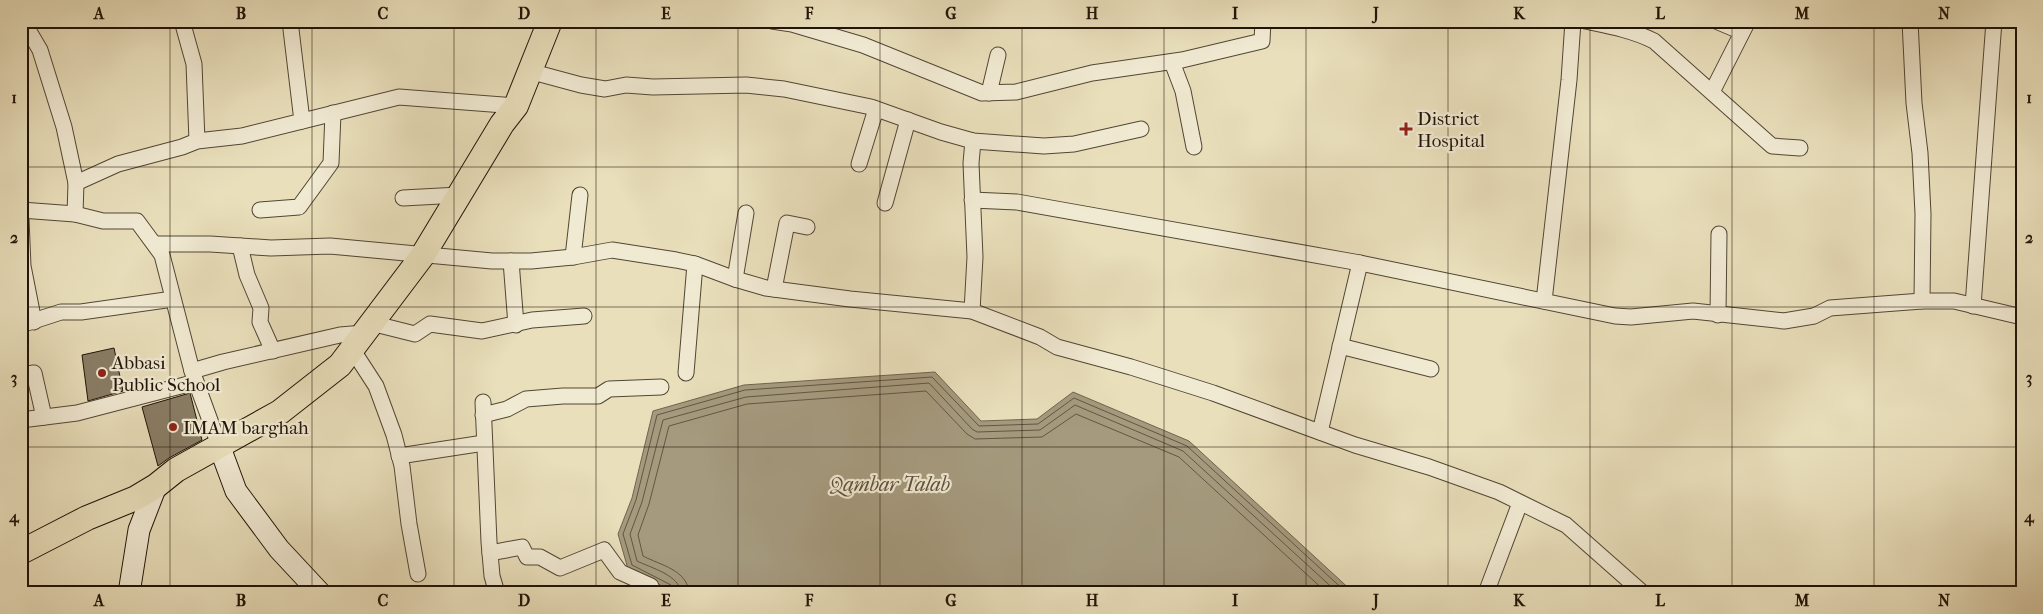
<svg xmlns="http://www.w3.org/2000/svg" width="2043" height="614" font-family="'IM FELL French Canon',serif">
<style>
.water{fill:#a59a7e;stroke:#70644e}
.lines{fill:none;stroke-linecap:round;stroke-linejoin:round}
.shore{stroke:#625642;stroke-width:1}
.building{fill:#897d65;stroke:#201307}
.street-casing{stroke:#524634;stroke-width:17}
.secondary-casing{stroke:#201307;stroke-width:23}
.primary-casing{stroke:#201307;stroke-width:26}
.street{stroke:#f1ead3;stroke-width:15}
.secondary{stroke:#f1ead3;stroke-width:21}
.primary{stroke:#e9dfbb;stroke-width:24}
.grid{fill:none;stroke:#201307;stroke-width:1;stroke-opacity:0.55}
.poi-dot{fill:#8f2418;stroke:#f1ead3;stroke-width:2}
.labels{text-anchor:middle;stroke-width:4.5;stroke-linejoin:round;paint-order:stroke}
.poi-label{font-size:19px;fill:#201307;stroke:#f1ead3;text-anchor:start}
.water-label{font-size:20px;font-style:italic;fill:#5c503d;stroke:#f1ead3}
.neatline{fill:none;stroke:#201307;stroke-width:2}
.grid-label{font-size:16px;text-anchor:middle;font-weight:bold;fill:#201307}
</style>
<rect width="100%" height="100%" fill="#e9dfbb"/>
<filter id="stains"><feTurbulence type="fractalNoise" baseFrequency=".004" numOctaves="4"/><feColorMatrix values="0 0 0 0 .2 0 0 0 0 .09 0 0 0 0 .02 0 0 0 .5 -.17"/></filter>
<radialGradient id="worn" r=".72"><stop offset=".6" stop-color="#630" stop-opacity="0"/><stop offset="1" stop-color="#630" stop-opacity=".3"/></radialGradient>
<path class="water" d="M935,372L981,421L1037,419L1073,392L1189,441L1354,593H672L668,589L628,569L618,534L632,498L653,411L744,385Z"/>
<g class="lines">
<g class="shore">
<path d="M675,593L671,585L632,565L623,534L636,500L657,415L745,390L932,377L979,426L1038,424L1074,398L1187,446L1347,593"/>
<path d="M681,593C680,575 651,568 637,561L630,534L642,502L663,420L746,397L929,383L972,429L977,432L1040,430L1075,405L1183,451L1338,593"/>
<path d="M689,593C688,570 660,565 643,556L638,535L649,504L669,426L747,404L926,391L967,434L975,439L1042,437L1076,414L1179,457L1327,593"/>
</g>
</g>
<g class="building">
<path d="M114,348L123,391L88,401L82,355Z"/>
<path d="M190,393L202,440L169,458L158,466L142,407Z"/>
</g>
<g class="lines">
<g class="street-casing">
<g id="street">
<path d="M23,21L40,50L64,127L76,183L75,214"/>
<path d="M182,21L194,64L197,141"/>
<path d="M290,21L302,121"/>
<path d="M772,21L792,24L863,45L982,93L1016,92L1092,73L1182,60L1262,41L1263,21"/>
<path d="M1585,21C1609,26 1632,30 1654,41L1772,146L1800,148"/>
<path d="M1716,21L1742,32"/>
<path d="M1910,21L1914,103L1920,153L1923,214L1922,301"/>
<path d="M1172,62L1183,91L1194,147"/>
<path d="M529,71L581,85L605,89L626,85L653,87L746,85L784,89L871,107L941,132L973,141L1044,146L1074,144L1141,129"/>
<path d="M1712,92L1748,21"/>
<path d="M989,93L998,55"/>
<path d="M859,164L876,109"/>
<path d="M76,183L118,164L182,147L197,141L242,136L399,97L516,106"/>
<path d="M403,198L459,195"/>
<path d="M972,200L1017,202L1360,263L1615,316L1631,317L1693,311L1784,321L1814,316L1830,308L1922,301H1954L2022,317"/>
<path d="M885,203L908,120"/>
<path d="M21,210L75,214L103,221H137L162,255L192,371L219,445"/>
<path d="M260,210L299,207L331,163L333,113"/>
<path d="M21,219L23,266L34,322"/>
<path d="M155,244H210L271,248L330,246L492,261H531L573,257L612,250L676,260L695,264L735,279L766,288L850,299L972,311L1040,337L1057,347L1131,367L1213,393L1355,445L1429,467L1499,492L1566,525L1643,593"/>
<path d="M240,246L247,275L261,308L260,322L273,351"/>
<path d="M573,257L580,195"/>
<path d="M511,261L516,325"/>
<path d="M735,279L746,213"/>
<path d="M774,289L787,223L807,227"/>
<path d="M1544,301L1569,80L1573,21"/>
<path d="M1973,306L1994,21"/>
<path d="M972,311L975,257L971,163L973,141"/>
<path d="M1718,315L1719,234"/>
<path d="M371,323L415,334L430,324L482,331L532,320L584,316"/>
<path d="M21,325L61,312H81L173,299"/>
<path d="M1340,346L1431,369"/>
<path d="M352,349L376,386L394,435L402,466L409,524L418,574"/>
<path d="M192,371L223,362L340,335L364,333"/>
<path d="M686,373L695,264"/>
<path d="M21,375L34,373L44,417"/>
<path d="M483,402L489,542L492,576L497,593"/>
<path d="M483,415L507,409L526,399L563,396H598L609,389L661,387"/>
<path d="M21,420L77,413L196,382"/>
<path d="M1320,432L1360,263"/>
<path d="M399,456L484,443"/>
<path d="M490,553L522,547L527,557H540L560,568L604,550L620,572L651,586L653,593"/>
<path d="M1486,593L1520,503"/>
</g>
</g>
<g class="secondary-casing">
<g id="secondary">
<path d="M219,445L236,491L279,549L320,593"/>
<path d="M129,593L139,530L156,486"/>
</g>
</g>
<g class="primary-casing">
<path id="primary" d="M21,552L87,518L136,498L156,486L176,470L280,412L340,365L423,255L502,124L516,106L550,21"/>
</g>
<use href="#street" class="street"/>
<use href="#secondary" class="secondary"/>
<use href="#primary" class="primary"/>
</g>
<path class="grid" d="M170,21V593M312,21V593M454,21V593M596,21V593M738,21V593M880,21V593M1022,21V593M1164,21V593M1306,21V593M1448,21V593M1590,21V593M1732,21V593M1874,21V593M21,167H2022M21,307H2022M21,447H2022"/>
<g class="poi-dot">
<path d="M1403.5 121.5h5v5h5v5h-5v5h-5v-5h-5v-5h5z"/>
<circle cx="102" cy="373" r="5"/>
<circle cx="173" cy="427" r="5"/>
</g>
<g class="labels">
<g class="poi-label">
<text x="1417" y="125">District<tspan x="1417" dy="22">Hospital</tspan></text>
<text x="112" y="369">Abbasi<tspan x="112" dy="22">Public School</tspan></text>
<text x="183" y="434">IMAM barghah</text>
</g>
<g class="water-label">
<text x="890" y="491">Qambar Talab</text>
</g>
</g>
<rect width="2043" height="614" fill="none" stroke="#e9dfbb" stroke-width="55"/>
<rect x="28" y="28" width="1988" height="558" class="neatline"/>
<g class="grid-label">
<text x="99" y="19">A</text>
<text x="241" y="19">B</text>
<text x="383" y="19">C</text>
<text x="524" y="19">D</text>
<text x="666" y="19">E</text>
<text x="809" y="19">F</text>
<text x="951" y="19">G</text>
<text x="1092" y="19">H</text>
<text x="1235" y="19">I</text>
<text x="1376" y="19">J</text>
<text x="1519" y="19">K</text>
<text x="1660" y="19">L</text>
<text x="1802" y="19">M</text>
<text x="1944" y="19">N</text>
<text x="14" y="103">1</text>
<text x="2029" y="103">1</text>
<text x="14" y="243">2</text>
<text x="2029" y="243">2</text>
<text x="14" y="383">3</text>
<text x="2029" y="383">3</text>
<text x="14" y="522">4</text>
<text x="2029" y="522">4</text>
<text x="99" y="606">A</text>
<text x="241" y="606">B</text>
<text x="383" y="606">C</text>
<text x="524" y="606">D</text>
<text x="666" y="606">E</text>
<text x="809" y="606">F</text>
<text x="951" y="606">G</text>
<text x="1092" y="606">H</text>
<text x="1235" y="606">I</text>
<text x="1376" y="606">J</text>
<text x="1519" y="606">K</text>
<text x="1660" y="606">L</text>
<text x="1802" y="606">M</text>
<text x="1944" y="606">N</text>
</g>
<rect width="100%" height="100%" filter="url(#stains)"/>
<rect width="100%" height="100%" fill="url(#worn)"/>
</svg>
